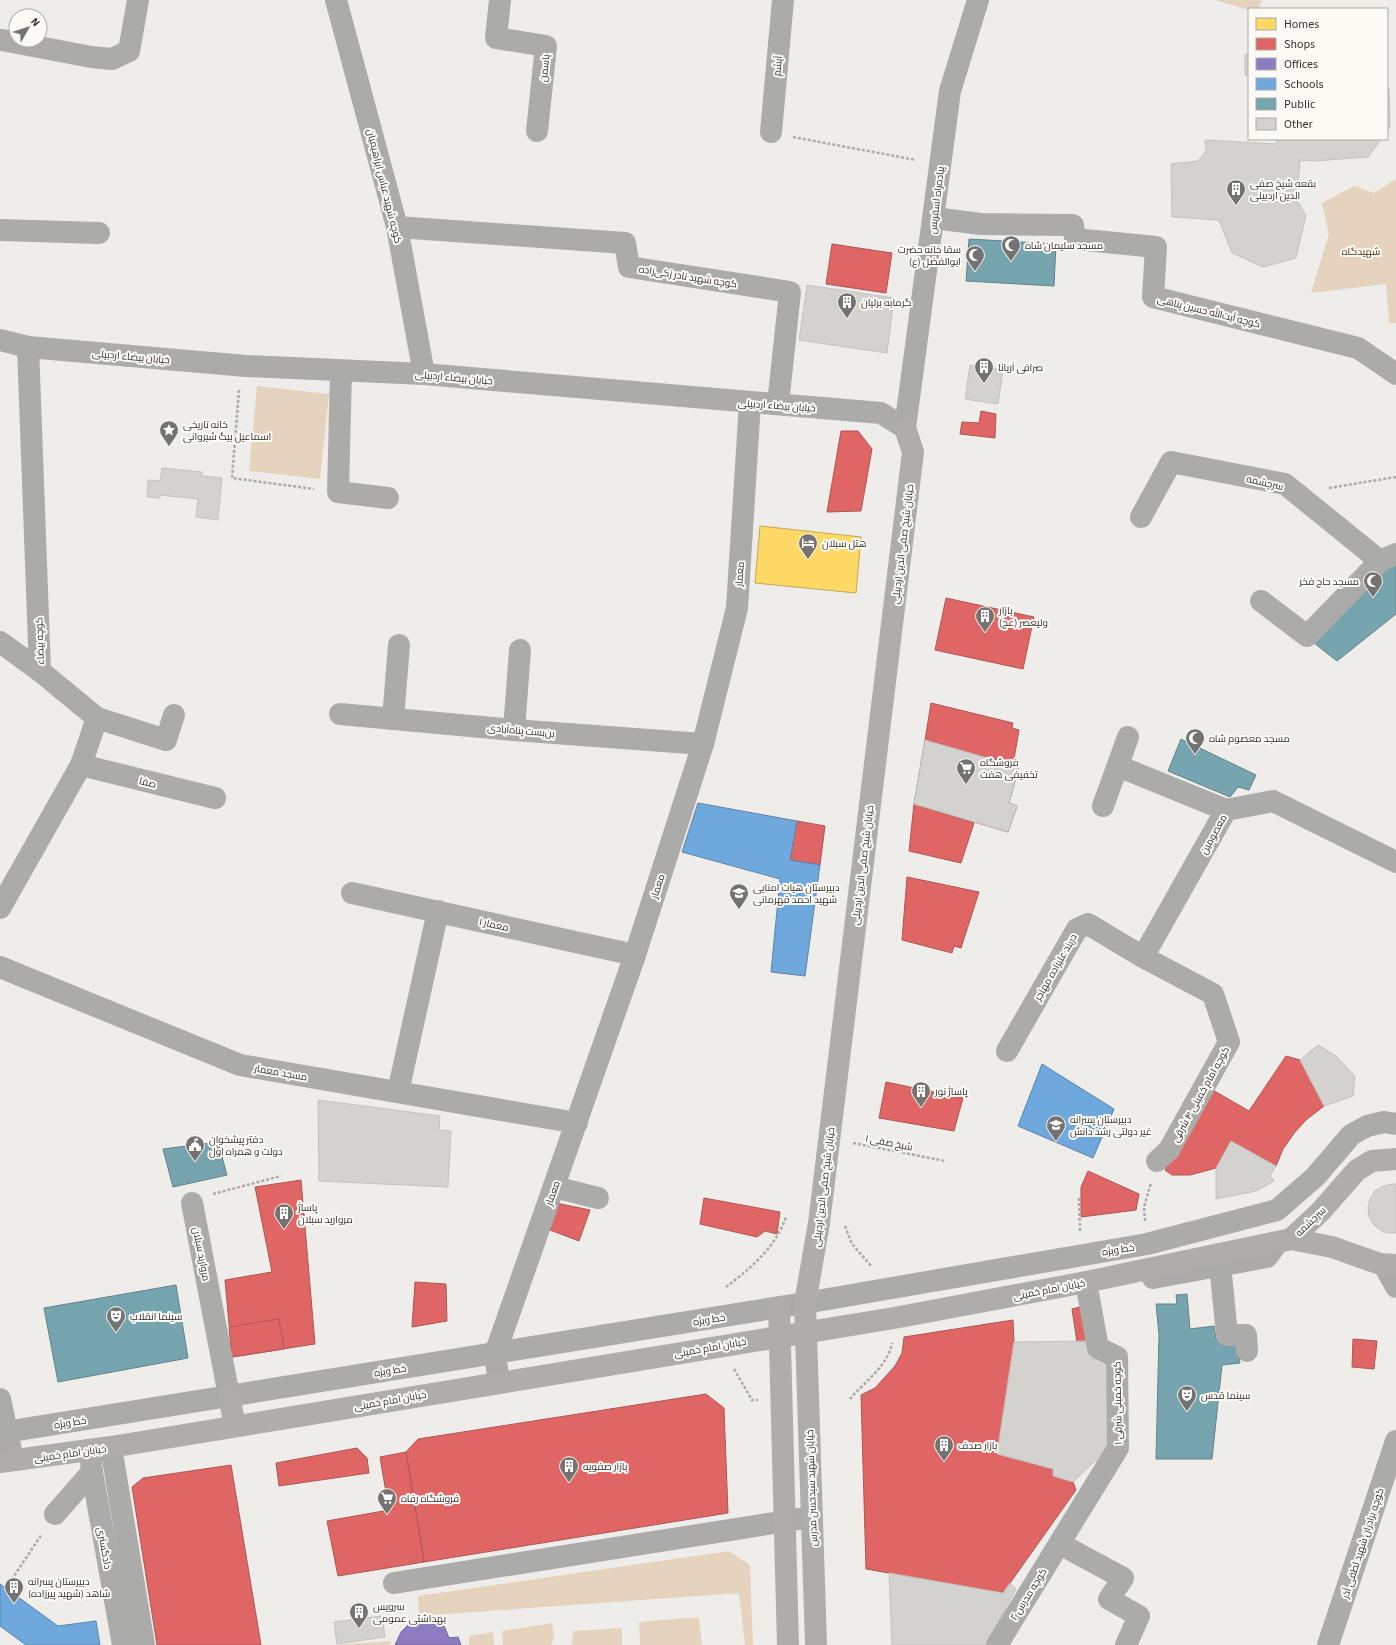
<svg xmlns="http://www.w3.org/2000/svg" width="1396" height="1645" font-family="'Source Sans 3',Cairo,sans-serif">
<style>
.green{fill:#e5d3be}
.homes{fill:#ffd966;stroke:#c2a756}
.shops{fill:#e06666;stroke:#ac5656}
.offices{fill:#8e7cc3;stroke:#736697}
.schools{fill:#6fa8dc;stroke:#5d84a8}
.public{fill:#76a5af;stroke:#628289}
.building{fill:#d3d2cf;stroke:#c4c2c0}
.lines{fill:none;stroke-linecap:round;stroke-linejoin:round}
.path{stroke:#abaaa9;stroke-width:2.5;stroke-dasharray:3 2;stroke-linecap:butt}
.minor{stroke:#ababa9;stroke-width:22}
.major{stroke:#aeadab;stroke-width:22}
.labels{text-anchor:middle;stroke-width:4;stroke-linejoin:round;paint-order:stroke}
.street-label{font-size:10px;fill:#333130;stroke:#fdfaf6}
.poi-label{font-size:10px;fill:#333130;stroke:#fdfaf6;text-anchor:start}
.park-label{font-size:10px;fill:#4e3207;stroke:#fdfaf6}
</style>
<rect width="100%" height="100%" fill="#efedea"/>
<g class="green">
<path d="M1215,0H1262L1258,9L1249,10Z"/>
<path d="M1396,179V323H1389L1386,284L1311,293L1329,234L1322,203L1354,186L1374,193Z"/>
<path d="M257,386L329,394L320,479L249,471Z"/>
<path d="M729,1551L750,1565L753,1645H745L739,1593L419,1616L418,1596Z"/>
<path d="M699,1617L702,1645H640L639,1622Z"/>
<path d="M552,1623L554,1637L551,1645H503L502,1631Z"/>
<path d="M622,1628V1645H572L573,1631Z"/>
<path d="M493,1632L494,1645H469V1636Z"/>
<path d="M391,1641L390,1645H333Z"/>
</g>
<path class="homes" d="M760,526L861,537L856,593L755,583Z"/>
<g class="shops">
<path d="M832,244L892,253L886,293L826,284Z"/>
<path d="M981,411L996,414L995,438L960,434L962,422L979,423Z"/>
<path d="M841,431H858L872,449L861,511L827,512Z"/>
<path d="M946,598L1034,617L1023,669L935,650Z"/>
<path d="M931,703L1013,723L1012,728L1019,730L1013,765L925,740Z"/>
<path d="M925,740L1019,767L1009,803L1017,806L1008,832L914,804Z"/>
<path d="M914,804L974,823L961,863L909,851Z"/>
<path d="M797,821L825,826L820,865L790,860Z"/>
<path d="M907,877L979,892L961,948L954,946L952,953L902,940Z"/>
<path d="M1286,1056L1300,1060L1324,1106L1306,1120L1295,1132L1283,1149L1276,1166L1231,1141L1216,1168L1190,1175H1172L1165,1170L1211,1089L1249,1111Z"/>
<path d="M886,1082L963,1098L954,1131L879,1118Z"/>
<path d="M1088,1171L1139,1194L1136,1210L1081,1217V1187Z"/>
<path d="M301,1180L315,1344L232,1357L225,1280L272,1272L255,1187Z"/>
<path d="M704,1198L780,1212L777,1234L765,1231L757,1237L700,1224Z"/>
<path d="M556,1203L590,1210L579,1241L550,1230Z"/>
<path d="M415,1282L446,1284L447,1321L412,1327Z"/>
<path d="M1084,1306L1092,1341L1077,1342L1072,1309Z"/>
<path d="M279,1319L284,1349L232,1357L229,1327Z"/>
<path d="M1013,1320L1014,1342L1012,1364L997,1454L1053,1469V1476L1073,1482L1076,1490L1003,1593L866,1569L861,1395L875,1388L895,1366L902,1353L904,1337Z"/>
<path d="M1353,1339L1377,1341L1374,1369L1352,1367Z"/>
<path d="M706,1394L724,1408L728,1513L424,1562L406,1452L418,1439Z"/>
<path d="M357,1448L367,1458L369,1473L279,1486L276,1463Z"/>
<path d="M406,1452L424,1562L338,1576L327,1521L389,1510L380,1457Z"/>
<path d="M231,1465L261,1645H157L132,1487L143,1478Z"/>
</g>
<path class="offices" d="M420,1619H431L442,1621L449,1638L458,1637L461,1645H395L401,1632L409,1624Z"/>
<g class="schools">
<path d="M698,803L797,821L790,860L820,865L805,976L771,972L780,879L682,852Z"/>
<path d="M1042,1064L1114,1109L1093,1158L1018,1126Z"/>
<path d="M0,1584L58,1626L96,1621L100,1645H26L0,1626Z"/>
</g>
<g class="public">
<path d="M969,239L1056,244L1054,286L966,281Z"/>
<path d="M1396,563V614L1337,661L1309,639L1365,582Z"/>
<path d="M1181,739L1256,775L1249,790L1238,787L1230,797L1168,771Z"/>
<path d="M218,1142L227,1175L173,1187L163,1149Z"/>
<path d="M176,1285L188,1358L58,1382L44,1308Z"/>
<path d="M1187,1294L1190,1329L1214,1326L1216,1339L1236,1337L1240,1363L1222,1365L1212,1459H1156L1159,1335L1156,1304H1177L1176,1295Z"/>
</g>
<g class="building">
<path d="M1245,54H1249V76L1245,75Z"/>
<path d="M1387,87L1389,89L1390,127L1387,130Z"/>
<path d="M1277,139H1381L1368,157L1314,161L1300,160L1298,183L1294,195L1306,216L1296,258L1263,267L1232,253L1219,220L1172,217L1171,164L1198,161L1206,151L1205,140L1276,144Z"/>
<path d="M807,285L894,298L887,353L799,340Z"/>
<path d="M970,365L1003,370L998,404L965,399Z"/>
<path d="M162,468L202,472V476L222,478L218,520L196,517L198,499L160,495V498L147,497L148,480L160,481Z"/>
<path d="M925,740L1019,767L1009,803L1017,806L1008,832L914,804Z"/>
<path d="M1318,1045L1336,1056L1355,1076L1353,1096L1324,1106L1300,1060Z"/>
<path d="M318,1100L440,1116L439,1130L451,1131L448,1187L319,1181Z"/>
<path d="M1231,1141L1276,1166L1270,1176L1274,1181L1256,1191L1216,1199V1168Z"/>
<path d="M1393,1184H1396V1233H1391L1383,1232L1374,1225L1369,1217L1368,1207L1370,1199L1375,1191L1383,1186Z"/>
<path d="M1092,1341L1109,1358L1114,1443L1073,1482L1053,1476V1469L997,1454L1014,1342Z"/>
<path d="M889,1573L1003,1593L1010,1583L1016,1589L1000,1618L997,1639L993,1645H892Z"/>
<path d="M382,1616L385,1637L337,1644L334,1622Z"/>
</g>
<g class="lines">
<g class="path">
<path d="M793,137L916,160"/>
<path d="M239,390L232,478L314,489"/>
<path d="M1329,488L1396,477"/>
<path d="M853,1143L945,1161"/>
<path d="M213,1194L281,1176"/>
<path d="M1079,1198L1080,1232"/>
<path d="M1145,1221L1144,1207L1151,1183"/>
<path d="M845,1226L852,1244L872,1267"/>
<path d="M726,1287C751,1268 776,1247 786,1217"/>
<path d="M734,1369L752,1400H758"/>
<path d="M850,1399C864,1382 888,1366 892,1343"/>
<path d="M6,1588L42,1534"/>
</g>
<g class="minor">
<path d="M336,0L397,227L424,374"/>
<path d="M500,0L496,38L546,46L537,131"/>
<path d="M2,40L91,57L112,59L129,51L138,0"/>
<path d="M771,132L783,0"/>
<path d="M934,218L981,224L1073,225L1075,239L1156,247L1153,297L1358,348L1396,374"/>
<path d="M397,227L625,243L629,267L790,292L778,404"/>
<path d="M0,230L99,233"/>
<path d="M0,340L28,347L246,366L424,374L881,413L905,428L950,91L978,0"/>
<path d="M341,371L338,492L388,498"/>
<path d="M1141,517L1171,462L1285,484L1380,561"/>
<path d="M1261,601L1307,636L1380,561L1396,554"/>
<path d="M0,642L40,671"/>
<path d="M340,714L514,730L703,744"/>
<path d="M97,718L166,740L174,715"/>
<path d="M393,719L399,645"/>
<path d="M514,730L520,650"/>
<path d="M81,765L215,798"/>
<path d="M1118,766L1226,810"/>
<path d="M1103,806L1128,737"/>
<path d="M352,893L635,955"/>
<path d="M0,908L81,765L97,718L40,671L28,347"/>
<path d="M1143,957L1226,810L1273,801L1396,862"/>
<path d="M0,967L240,1065L577,1123"/>
<path d="M1007,1051L1077,929L1088,924L1143,957L1213,994L1229,1042L1169,1150L1157,1161"/>
<path d="M398,1092L438,911"/>
<path d="M554,1187L598,1198"/>
<path d="M192,1203L229,1396"/>
<path d="M1219,1254L1227,1335H1246L1247,1351"/>
<path d="M1384,1265L1396,1287"/>
<path d="M1153,1278L1267,1257L1278,1242"/>
<path d="M499,1382L495,1354L635,955L703,744L737,608L750,403"/>
<path d="M0,1399L13,1460"/>
<path d="M0,1433L805,1303L1147,1244L1277,1210L1315,1177L1351,1135L1367,1126L1384,1122L1396,1124"/>
<path d="M111,1447L144,1645"/>
<path d="M90,1450L92,1472L123,1645"/>
<path d="M55,1514L92,1472"/>
<path d="M1060,1544L1123,1578L1109,1599L1139,1616L1126,1645"/>
<path d="M394,1583L812,1517"/>
<path d="M997,1645L1118,1448L1117,1357L1098,1348L1086,1282"/>
<path d="M1328,1645L1396,1441"/>
</g>
<g class="major">
<path d="M1291,1239L1321,1211L1357,1170L1372,1161L1396,1159"/>
<path d="M779,1307L788,1645"/>
<path d="M229,1396L235,1426"/>
<path d="M0,1462L111,1447L894,1318L1086,1282L1291,1239L1332,1247L1380,1264L1396,1265"/>
<path d="M816,1645L805,1303L819,1223L913,452L905,428"/>
</g>
</g>
<defs>
<g id="building-pin" transform="scale(1)"><path d="M0 17L-7.5 6A9.5 9.5 0 1 1 7.5 6Z" fill="#757371" stroke="#fdfaf6"/><path d="M-4-6H4V6H1V3H-1V6H-4ZM-2.5-4.3h1.7v1.8h-1.7ZM.8-4.3h1.7v1.8H.8ZM-2.5-1h1.7V.8h-1.7ZM.8-1h1.7V.8H.8Z" fill="#fff"/></g>
<g id="mosque-pin" transform="scale(1)"><path d="M0 17L-7.5 6A9.5 9.5 0 1 1 7.5 6Z" fill="#757371" stroke="#fdfaf6"/><path d="M3.5-4.9A6 6 0 1 0 3.5 4.9A5 5 0 1 1 3.5-4.9Z" fill="#fff"/></g>
<g id="sight-pin" transform="scale(1)"><path d="M0 17L-7.5 6A9.5 9.5 0 1 1 7.5 6Z" fill="#757371" stroke="#fdfaf6"/><path d="M0-6L1.8-2.2L6-1.7L2.9 1.2L3.7 5.4L0 3.3L-3.7 5.4L-2.9 1.2L-6-1.7L-1.8-2.2Z" fill="#fff"/></g>
<g id="hotel-pin" transform="scale(1)"><path d="M0 17L-7.5 6A9.5 9.5 0 1 1 7.5 6Z" fill="#757371" stroke="#fdfaf6"/><path d="M-6-4.5h1.5V1H6V5H4.5V3h-9V5H-6ZM-4 0a1.8 1.8 0 1 1 3.6 0ZM.5 0V-2.5h3Q6-2.5 6 0Z" fill="#fff"/></g>
<g id="supermarket-pin" transform="scale(1)"><path d="M0 17L-7.5 6A9.5 9.5 0 1 1 7.5 6Z" fill="#757371" stroke="#fdfaf6"/><path d="M-6-5.5h2.5l.6 2H6L4.5 2H-2.5L-4.4-4H-6ZM-1.5 3.2a1.3 1.3 0 1 0 .1 0ZM3 3.2a1.3 1.3 0 1 0 .1 0Z" fill="#fff"/></g>
<g id="school-pin" transform="scale(1)"><path d="M0 17L-7.5 6A9.5 9.5 0 1 1 7.5 6Z" fill="#757371" stroke="#fdfaf6"/><path d="M0-5L7-2L0 1L-7-2ZM-4 1L0 2.5L4 1V4Q0 6-4 4Z" fill="#fff"/></g>
<g id="civic-pin" transform="scale(1)"><path d="M0 17L-7.5 6A9.5 9.5 0 1 1 7.5 6Z" fill="#757371" stroke="#fdfaf6"/><path d="M-.6-6.5H3V-4.5H.6V-3L4-1V1h2V6H-6V1h2V-1L-.6-3ZM-1.2 2.5V6h2.4V2.5Z" fill="#fff"/></g>
<g id="theatre-pin" transform="scale(1)"><path d="M0 17L-7.5 6A9.5 9.5 0 1 1 7.5 6Z" fill="#757371" stroke="#fdfaf6"/><path d="M-5-5.5Q0-4 5-5.5V0Q5 5 0 6Q-5 5-5 0ZM-3.3-2.5H-1v1.5H-3.3ZM1-2.5H3.3v1.5H1ZM-2.8 1Q0 5.5 2.8 1Z" fill="#fff"/></g>
</defs>
<g fill-rule="evenodd">
<use href="#building-pin" x="1236" y="189"/>
<use href="#mosque-pin" x="1011" y="245"/>
<use href="#mosque-pin" x="975" y="255"/>
<use href="#building-pin" x="847" y="302"/>
<use href="#building-pin" x="984" y="367"/>
<use href="#sight-pin" x="169" y="430"/>
<use href="#hotel-pin" x="808" y="543"/>
<use href="#mosque-pin" x="1373" y="581"/>
<use href="#building-pin" x="985" y="616"/>
<use href="#mosque-pin" x="1195" y="738"/>
<use href="#supermarket-pin" x="966" y="768"/>
<use href="#school-pin" x="739" y="893"/>
<use href="#building-pin" x="921" y="1091"/>
<use href="#school-pin" x="1056" y="1125"/>
<use href="#civic-pin" x="195" y="1145"/>
<use href="#building-pin" x="284" y="1213"/>
<use href="#theatre-pin" x="116" y="1316"/>
<use href="#theatre-pin" x="1187" y="1395"/>
<use href="#building-pin" x="944" y="1445"/>
<use href="#building-pin" x="569" y="1466"/>
<use href="#supermarket-pin" x="387" y="1498"/>
<use href="#building-pin" x="14" y="1587"/>
<use href="#building-pin" x="359" y="1612"/>
</g>
<g class="labels">
<g class="street-label">
<text transform="translate(777 66) rotate(-85)" y="4">آیشم</text>
<text transform="translate(544 68) rotate(-84)" y="4">یاسمن</text>
<text transform="translate(385 186) rotate(76)" y="4">کوچه شهید عباس ابراهیمیان</text>
<text transform="translate(936 200) rotate(-83)" y="4">پیاده‌راه اسفریس</text>
<text transform="translate(688 276) rotate(9)" y="4">کوچه شهید نادر زکی‌زاده</text>
<text transform="translate(1209 311) rotate(14)" y="4">کوچه آیت‌الله حسین پناهی</text>
<text transform="translate(131 356) rotate(5)" y="4">خیابان بیضاء اردبیلی</text>
<text transform="translate(454 377) rotate(5)" y="4">خیابان بیضاء اردبیلی</text>
<text transform="translate(777 405) rotate(4)" y="4">خیابان بیضاء اردبیلی</text>
<text transform="translate(1265 482) rotate(13)" y="4">سرچشمه</text>
<text transform="translate(902 544) rotate(-83)" y="4">خیابان شیخ صفی الدین اردبیلی</text>
<text transform="translate(739 574) rotate(-86)" y="4">معمار</text>
<text transform="translate(39 641) rotate(-92)" y="4">کوچه بیضاء</text>
<text transform="translate(521 730) rotate(5)" y="4">بن‌بست پناه‌آبادی</text>
<text transform="translate(148 782) rotate(14)" y="4">صفا</text>
<text transform="translate(1213 834) rotate(-61)" y="4">معصومین</text>
<text transform="translate(862 865) rotate(-83)" y="4">خیابان شیخ صفی الدین اردبیلی</text>
<text transform="translate(657 886) rotate(-72)" y="4">معمار</text>
<text transform="translate(494 924) rotate(12)" y="4">معمار ۱</text>
<text transform="translate(1055 967) rotate(-60)" y="4">دربند علیزاده مهاجر</text>
<text transform="translate(281 1072) rotate(10)" y="4">مسجد معمار</text>
<text transform="translate(1200 1094) rotate(-61)" y="4">کوچه امام خمینی ۴ شرقی</text>
<text transform="translate(889 1142) rotate(11)" y="4">شیخ صفی ۱</text>
<text transform="translate(823 1187) rotate(-83)" y="4">خیابان شیخ صفی الدین اردبیلی</text>
<text transform="translate(552 1193) rotate(-70)" y="4">معمار</text>
<text transform="translate(1310 1221) rotate(-44)" y="4">سرچشمه</text>
<text transform="translate(1118 1249) rotate(-9)" y="4">خط ویژه</text>
<text transform="translate(202 1254) rotate(79)" y="4">مروارید سبلان</text>
<text transform="translate(1049 1289) rotate(-11)" y="4">خیابان امام خمینی</text>
<text transform="translate(709 1319) rotate(-9)" y="4">خط ویژه</text>
<text transform="translate(710 1347) rotate(-10)" y="4">خیابان امام خمینی</text>
<text transform="translate(390 1370) rotate(-9)" y="4">خط ویژه</text>
<text transform="translate(390 1400) rotate(-10)" y="4">خیابان امام خمینی</text>
<text transform="translate(1117 1403) rotate(-91)" y="4">کوچه خمینی شرقی ۱</text>
<text transform="translate(70 1422) rotate(-9)" y="4">خط ویژه</text>
<text transform="translate(70 1453) rotate(-8)" y="4">خیابان امام خمینی</text>
<text transform="translate(811 1488) rotate(-92)" y="4">خیابان شهید سیدحسن مدرس</text>
<text transform="translate(1362 1543) rotate(-72)" y="4">کوچه برادران شهید لطفی آذر</text>
<text transform="translate(105 1548) rotate(80)" y="4">دادگستری</text>
<text transform="translate(1028 1594) rotate(-58)" y="4">کوچه مدرس ۲</text>
</g>
<g class="poi-label">
<text x="1250" y="187">بقعه شیخ صفی<tspan x="1250" dy="12">الدین اردبیلی</tspan></text>
<text x="1025" y="249">مسجد سلیمان شاه</text>
<text x="961" y="253" text-anchor="end">سقا خانه حضرت<tspan x="961" dy="12">ابوالفضل (ع)</tspan></text>
<text x="861" y="306">گرمابه برلیان</text>
<text x="998" y="371">صرافی آریانا</text>
<text x="183" y="428">خانه تاریخی<tspan x="183" dy="12">اسماعیل بیگ شیروانی</tspan></text>
<text x="822" y="547">هتل سبلان</text>
<text x="1359" y="585" text-anchor="end">مسجد حاج فخر</text>
<text x="999" y="614">بازار<tspan x="999" dy="12">ولیعصر (عج)</tspan></text>
<text x="1209" y="742">مسجد معصوم شاه</text>
<text x="980" y="766">فروشگاه<tspan x="980" dy="12">تخفیفی هفت</tspan></text>
<text x="753" y="891">دبیرستان هیات امنایی<tspan x="753" dy="12">شهید احمد قهرمانی</tspan></text>
<text x="935" y="1095">پاساژ نور</text>
<text x="1070" y="1123">دبیرستان پسرانه<tspan x="1070" dy="12">غیر دولتی رشد دانش</tspan></text>
<text x="209" y="1143">دفتر پیشخوان<tspan x="209" dy="12">دولت و همراه اول</tspan></text>
<text x="298" y="1211">پاساژ<tspan x="298" dy="12">مروارید سبلان</tspan></text>
<text x="130" y="1320">سینما انقلاب</text>
<text x="1201" y="1399">سینما قدس</text>
<text x="958" y="1449">بازار صدف</text>
<text x="583" y="1470">بازار صفویه</text>
<text x="401" y="1502">فروشگاه رفاه</text>
<text x="28" y="1585">دبیرستان پسرانه<tspan x="28" dy="12">شاهد (شهید پیرزاده)</tspan></text>
<text x="373" y="1610">سرویس<tspan x="373" dy="12">بهداشتی عمومی</tspan></text>
</g>
<g class="park-label">
<text x="1361" y="255">شهیدگاه</text>
</g>
</g>
<rect x="1248" y="8" width="140" height="132" fill="#fdfaf6" stroke="#acaaa7"/>
<rect x="1256" y="18" width="20" height="12" fill="#ffd966" stroke="#acaaa7"/>
<text x="1284" y="28" font-size="12" fill="#333130">Homes</text>
<rect x="1256" y="38" width="20" height="12" fill="#e06666" stroke="#acaaa7"/>
<text x="1284" y="48" font-size="12" fill="#333130">Shops</text>
<rect x="1256" y="58" width="20" height="12" fill="#8e7cc3" stroke="#acaaa7"/>
<text x="1284" y="68" font-size="12" fill="#333130">Offices</text>
<rect x="1256" y="78" width="20" height="12" fill="#6fa8dc" stroke="#acaaa7"/>
<text x="1284" y="88" font-size="12" fill="#333130">Schools</text>
<rect x="1256" y="98" width="20" height="12" fill="#76a5af" stroke="#acaaa7"/>
<text x="1284" y="108" font-size="12" fill="#333130">Public</text>
<rect x="1256" y="118" width="20" height="12" fill="#d3d2cf" stroke="#acaaa7"/>
<text x="1284" y="128" font-size="12" fill="#333130">Other</text>
<g transform="translate(28 28) rotate(51)"><circle r="19" fill="#fdfaf6" stroke="#acaaa7"/>
<path d="M0-3L7 15L0 10L-7 15Z" fill="#757371"/>
<text y="-6" font-size="11" font-weight="bold" text-anchor="middle" fill="#333130">N</text>
</g>
</svg>
